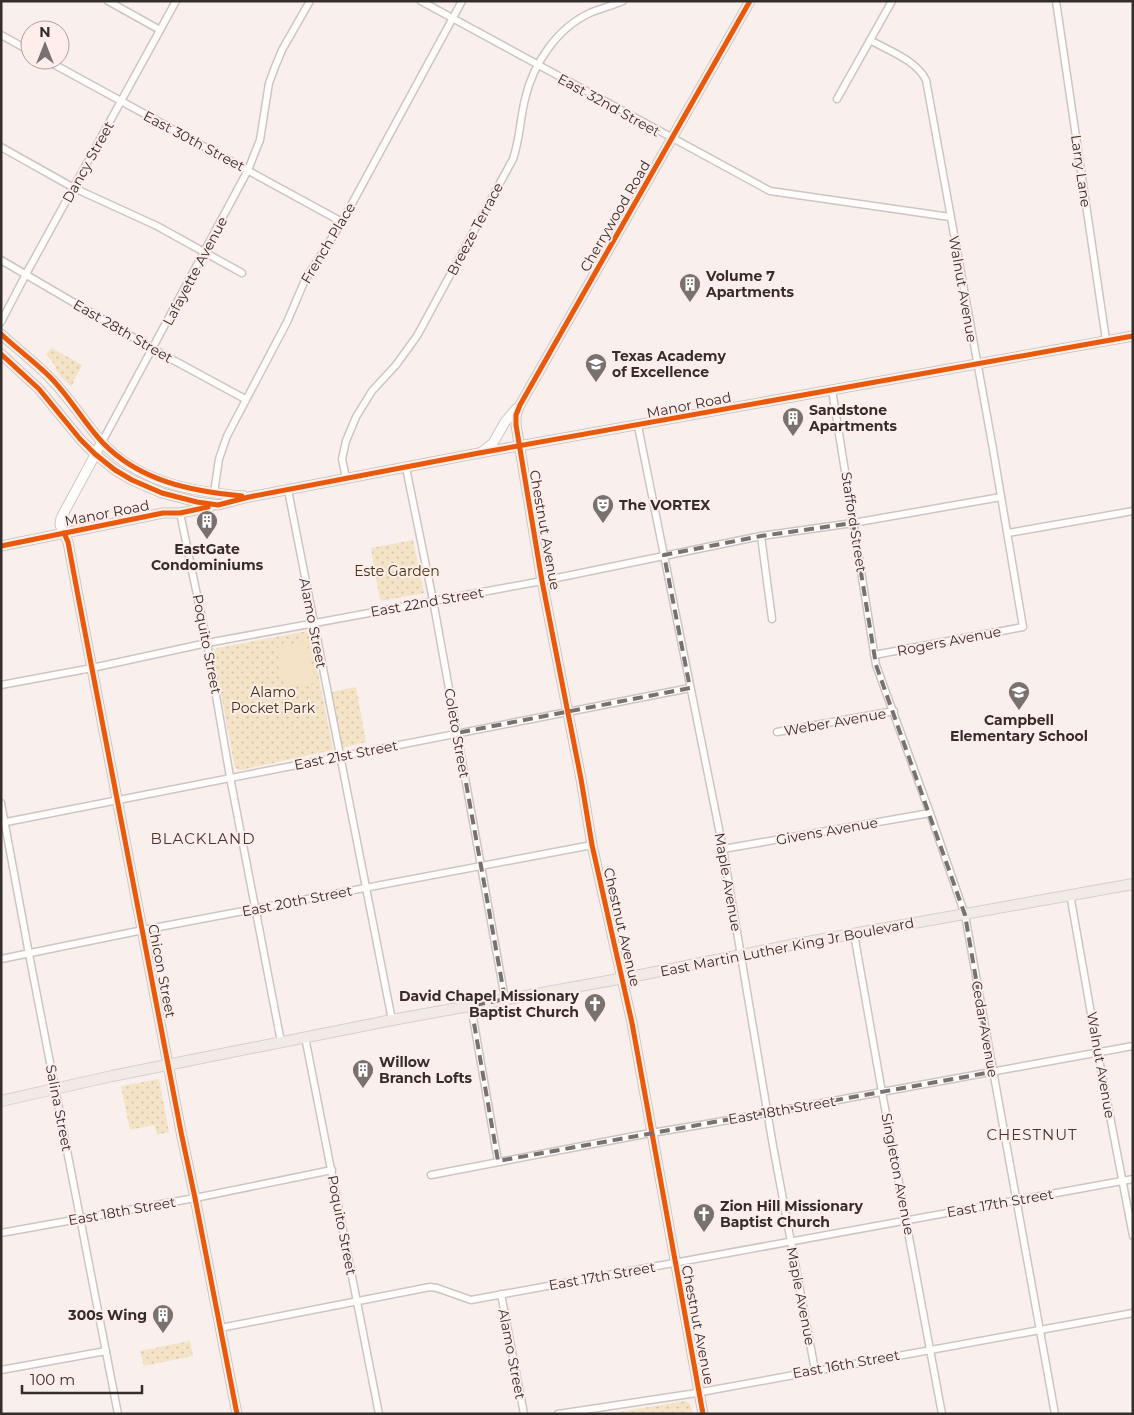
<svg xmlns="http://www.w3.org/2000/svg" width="1134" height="1415" font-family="Montserrat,sans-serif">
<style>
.green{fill:url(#green-dots)}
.pitch{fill:#f4e3c6}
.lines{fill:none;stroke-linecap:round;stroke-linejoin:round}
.street-casing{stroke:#ccc5c3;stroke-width:9}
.secondary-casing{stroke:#ccc5c3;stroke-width:11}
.primary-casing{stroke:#d4cfce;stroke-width:12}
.street{stroke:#fefdfc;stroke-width:6}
.secondary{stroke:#fefdfc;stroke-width:9}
.primary{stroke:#f2ebe5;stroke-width:10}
.cycleway-casing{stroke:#feede8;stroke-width:8}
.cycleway{stroke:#e8590c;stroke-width:5}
.marked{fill:none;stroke:#78716f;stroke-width:4;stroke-dasharray:10 6;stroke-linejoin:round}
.labels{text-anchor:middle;stroke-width:4;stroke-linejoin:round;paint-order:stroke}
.street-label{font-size:14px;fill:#332d2b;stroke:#feede8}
.poi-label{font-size:14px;font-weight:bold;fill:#332d2b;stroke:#feede8;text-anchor:start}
.park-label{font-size:14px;fill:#3f3114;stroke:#feede8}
.neighbourhood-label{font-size:15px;letter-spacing:1px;fill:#433632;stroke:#feede8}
</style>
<defs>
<pattern id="green-dots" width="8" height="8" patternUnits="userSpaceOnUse" patternTransform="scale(1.25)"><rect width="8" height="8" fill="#f4e3c6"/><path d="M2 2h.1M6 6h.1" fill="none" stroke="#d2c3aa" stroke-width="1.8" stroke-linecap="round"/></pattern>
</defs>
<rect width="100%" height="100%" fill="#f9f0ed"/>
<g class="green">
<path d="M52,348L82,365L71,387L58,373L54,364L46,354Z"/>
<path d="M413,540L424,593L380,601L371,548Z"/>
<path d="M308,631H310L333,750L241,770L235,768L213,651L217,648Z"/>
<path d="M356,687L366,742L342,748L332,692Z"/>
<path d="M159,1079L169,1132L157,1135L155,1125L130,1130L121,1086Z"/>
<path d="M190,1341L193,1356L144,1366L140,1351Z"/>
<path d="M686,1401L691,1405L693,1414L612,1413Z"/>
</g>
<path class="pitch" d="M306,641L315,682L285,688L276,648Z"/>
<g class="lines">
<g class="street-casing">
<g id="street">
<path d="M108,1L160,30"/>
<path d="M421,1L770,191L950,217"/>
<path d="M1056,1L1106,340"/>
<path d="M1,35L30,51"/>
<path d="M870,40C889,51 916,60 926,80L993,449L1023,627L874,655"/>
<path d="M46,60L342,222"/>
<path d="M837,99L892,1"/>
<path d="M1,147L74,188L157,226L242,273"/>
<path d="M1,260L153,349L245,399"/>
<path d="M1,322L26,274L176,1"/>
<path d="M832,390L876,665L930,813L965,915L1055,1414"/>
<path d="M638,426L723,849L773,1146L815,1370"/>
<path d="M102,442L248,170L260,140L269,83L275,67L282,50L310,1"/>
<path d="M406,468L433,600L505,999"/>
<path d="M346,478L342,459L346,441L356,417L372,391L396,365L417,336L513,159C520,139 520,119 525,99C533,64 557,28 590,13C601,8 612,6 623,1"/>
<path d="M288,490L392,1020"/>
<path d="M214,493L219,459L227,436L287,322L305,280L342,222L462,1"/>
<path d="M180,513L207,643L230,777L281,1042"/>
<path d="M1008,533L1133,511"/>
<path d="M761,536L772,619"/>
<path d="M1,685L92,668L207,643L542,581L761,536L853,523L1001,497"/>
<path d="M777,732L894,711"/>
<path d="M1,803L29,954L118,1414"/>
<path d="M1,823L690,688"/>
<path d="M723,849L930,813"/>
<path d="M1070,894L1099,1059L1133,1236"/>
<path d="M854,934L882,1092L942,1414"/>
<path d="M1,959L143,930L592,845"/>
<path d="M471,1006L498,1161"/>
<path d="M305,1037L379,1414"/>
<path d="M431,1175L645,1134L712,1123L1133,1046"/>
<path d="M1,1233L195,1198L332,1170"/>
<path d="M501,1294L524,1414"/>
<path d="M220,1328L430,1287L437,1288L471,1300L1133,1179"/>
<path d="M1,1370L106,1351"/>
<path d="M558,1414L690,1394L1133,1313"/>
</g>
</g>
<g class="secondary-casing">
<g id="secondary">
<path d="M1,334C17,349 35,362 50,378C69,397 83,420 101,441C137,482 192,492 244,496"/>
<path d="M1,354L39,389L80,439L95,454L115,470L132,480L162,493L197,502L218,505L249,497L479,453L1133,336"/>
<path d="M102,442L61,518L60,525L68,542L79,601L181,1132L195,1198L237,1414"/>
<path d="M483,451L493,443L505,422L516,409"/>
<path d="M1,546L163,513H180L210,507"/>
<path d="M703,1414L632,1023L592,845L581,779L542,581L516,425V415L520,405L750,1"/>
</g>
</g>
<g class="primary-casing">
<path id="primary" d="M1,1101L112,1076L392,1020L630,977L796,944L1133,884"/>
</g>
<use href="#street" class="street"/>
<use href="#secondary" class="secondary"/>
<use href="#primary" class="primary"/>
<g class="cycleway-casing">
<g id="cycleway">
<path d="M1,334C17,349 35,362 50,377C70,397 83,422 103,443C140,481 190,491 242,496"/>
<path d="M1,354L39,389L80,439L95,454L115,470L132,480L162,493L197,502L218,505L249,497L479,453L1133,336"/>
<path d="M64,533L68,542L79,601L181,1132L195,1198L237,1414"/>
<path d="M1,546L163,513H180L208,507"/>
<path d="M703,1414L632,1023L592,845L581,779L542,581L516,425V415L520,405L750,1"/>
</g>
</g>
<use href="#cycleway" class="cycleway"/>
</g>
<path class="marked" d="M853,523L876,665L965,915L992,1072L498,1161L471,1006L505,999L457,733L690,688L664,555L761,536Z"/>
<defs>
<g id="building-pin" transform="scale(1.125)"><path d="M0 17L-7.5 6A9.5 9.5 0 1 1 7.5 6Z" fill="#78716f" stroke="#feede8"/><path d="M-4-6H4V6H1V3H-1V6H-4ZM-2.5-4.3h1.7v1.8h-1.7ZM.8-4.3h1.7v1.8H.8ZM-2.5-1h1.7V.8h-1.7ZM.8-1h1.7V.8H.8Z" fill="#fff"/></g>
<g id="school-pin" transform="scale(1.125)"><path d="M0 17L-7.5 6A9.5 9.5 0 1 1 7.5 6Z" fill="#78716f" stroke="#feede8"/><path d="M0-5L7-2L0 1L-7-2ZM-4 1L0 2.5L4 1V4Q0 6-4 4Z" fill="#fff"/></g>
<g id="theatre-pin" transform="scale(1.125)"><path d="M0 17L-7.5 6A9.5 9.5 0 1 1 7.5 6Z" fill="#78716f" stroke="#feede8"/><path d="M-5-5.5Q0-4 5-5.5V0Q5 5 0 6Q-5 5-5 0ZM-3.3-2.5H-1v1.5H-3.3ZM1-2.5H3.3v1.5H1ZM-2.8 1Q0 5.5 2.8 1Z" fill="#fff"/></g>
<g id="church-pin" transform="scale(1.125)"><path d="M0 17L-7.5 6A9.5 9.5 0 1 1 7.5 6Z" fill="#78716f" stroke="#feede8"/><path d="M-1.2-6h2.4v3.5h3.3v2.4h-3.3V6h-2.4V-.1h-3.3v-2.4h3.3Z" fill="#fff"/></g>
</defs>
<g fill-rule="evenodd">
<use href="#building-pin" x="690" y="284"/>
<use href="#school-pin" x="596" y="364"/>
<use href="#building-pin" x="793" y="418"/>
<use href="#theatre-pin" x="603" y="505"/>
<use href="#building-pin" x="207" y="521"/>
<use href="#school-pin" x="1019" y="692"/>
<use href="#church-pin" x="595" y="1004"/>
<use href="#building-pin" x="363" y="1070"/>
<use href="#church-pin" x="704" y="1214"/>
<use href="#building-pin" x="163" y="1315"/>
</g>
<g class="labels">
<g class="street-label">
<text transform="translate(609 105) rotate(29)" y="5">East 32nd Street</text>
<text transform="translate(194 141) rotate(28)" y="5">East 30th Street</text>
<text transform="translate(88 162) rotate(-61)" y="5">Dancy Street</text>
<text transform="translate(1081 171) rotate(82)" y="5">Larry Lane</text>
<text transform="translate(615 216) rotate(-60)" y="5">Cherrywood Road</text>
<text transform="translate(475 229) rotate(-62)" y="5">Breeze Terrace</text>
<text transform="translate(328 243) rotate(-59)" y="5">French Place</text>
<text transform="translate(195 271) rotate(-62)" y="5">Lafayette Avenue</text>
<text transform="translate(963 289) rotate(80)" y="5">Walnut Avenue</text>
<text transform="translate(123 331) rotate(30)" y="5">East 28th Street</text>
<text transform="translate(689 405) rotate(-11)" y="5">Manor Road</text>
<text transform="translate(107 513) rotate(-11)" y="5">Manor Road</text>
<text transform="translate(854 522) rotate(81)" y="5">Stafford Street</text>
<text transform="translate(545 530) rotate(80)" y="5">Chestnut Avenue</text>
<text transform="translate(427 602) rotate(-10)" y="5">East 22nd Street</text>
<text transform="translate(313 623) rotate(79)" y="5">Alamo Street</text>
<text transform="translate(949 641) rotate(-11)" y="5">Rogers Avenue</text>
<text transform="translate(207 644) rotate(79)" y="5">Poquito Street</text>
<text transform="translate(835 722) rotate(-10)" y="5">Weber Avenue</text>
<text transform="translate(457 733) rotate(80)" y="5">Coleto Street</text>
<text transform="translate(346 755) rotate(-11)" y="5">East 21st Street</text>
<text transform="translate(827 831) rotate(-10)" y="5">Givens Avenue</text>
<text transform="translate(728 882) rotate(80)" y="5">Maple Avenue</text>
<text transform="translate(297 901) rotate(-11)" y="5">East 20th Street</text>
<text transform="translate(622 927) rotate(77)" y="5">Chestnut Avenue</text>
<text transform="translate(787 947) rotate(-11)" y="5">East Martin Luther King Jr Boulevard</text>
<text transform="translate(162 971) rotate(79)" y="5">Chicon Street</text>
<text transform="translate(985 1029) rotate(80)" y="5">Cedar Avenue</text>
<text transform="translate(1101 1065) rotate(80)" y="5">Walnut Avenue</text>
<text transform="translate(59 1108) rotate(79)" y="5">Salina Street</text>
<text transform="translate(782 1110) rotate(-10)" y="5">East 18th Street</text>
<text transform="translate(898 1174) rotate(79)" y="5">Singleton Avenue</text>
<text transform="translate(1000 1203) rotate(-10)" y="5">East 17th Street</text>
<text transform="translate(122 1211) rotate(-10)" y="5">East 18th Street</text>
<text transform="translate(342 1225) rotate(79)" y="5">Poquito Street</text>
<text transform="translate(602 1276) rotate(-10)" y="5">East 17th Street</text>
<text transform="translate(801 1296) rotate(79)" y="5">Maple Avenue</text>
<text transform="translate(698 1325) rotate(79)" y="5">Chestnut Avenue</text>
<text transform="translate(512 1354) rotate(79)" y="5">Alamo Street</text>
<text transform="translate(846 1364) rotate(-10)" y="5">East 16th Street</text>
</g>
<g class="poi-label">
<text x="706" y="281">Volume 7<tspan x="706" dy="16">Apartments</tspan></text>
<text x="612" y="361">Texas Academy<tspan x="612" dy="16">of Excellence</tspan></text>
<text x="809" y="415">Sandstone<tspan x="809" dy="16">Apartments</tspan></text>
<text x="619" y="510">The VORTEX</text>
<text x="207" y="554" text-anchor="middle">EastGate<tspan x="207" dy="16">Condominiums</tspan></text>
<text x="1019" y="725" text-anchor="middle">Campbell<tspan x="1019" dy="16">Elementary School</tspan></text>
<text x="579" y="1001" text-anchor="end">David Chapel Missionary<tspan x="579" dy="16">Baptist Church</tspan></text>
<text x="379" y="1067">Willow<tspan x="379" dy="16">Branch Lofts</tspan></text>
<text x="720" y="1211">Zion Hill Missionary<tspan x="720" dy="16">Baptist Church</tspan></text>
<text x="147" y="1320" text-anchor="end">300s Wing</text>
</g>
<g class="park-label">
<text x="397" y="576">Este Garden</text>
<text x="273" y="697">Alamo<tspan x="273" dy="16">Pocket Park</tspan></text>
</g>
<g class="neighbourhood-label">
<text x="203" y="844">BLACKLAND</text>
<text x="1032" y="1140">CHESTNUT</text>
</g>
</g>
<rect width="1134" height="1415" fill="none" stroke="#332d2b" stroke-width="5"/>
<g transform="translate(45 45)"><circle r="24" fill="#feede8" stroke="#ada09c"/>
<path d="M0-4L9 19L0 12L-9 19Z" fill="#78716f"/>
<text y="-8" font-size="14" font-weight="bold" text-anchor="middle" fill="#332d2b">N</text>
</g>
<path d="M22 1385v8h120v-8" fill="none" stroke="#332d2b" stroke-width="2.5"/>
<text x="30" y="1385" font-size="15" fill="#332d2b" stroke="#feede8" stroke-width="4" paint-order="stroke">100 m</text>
</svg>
